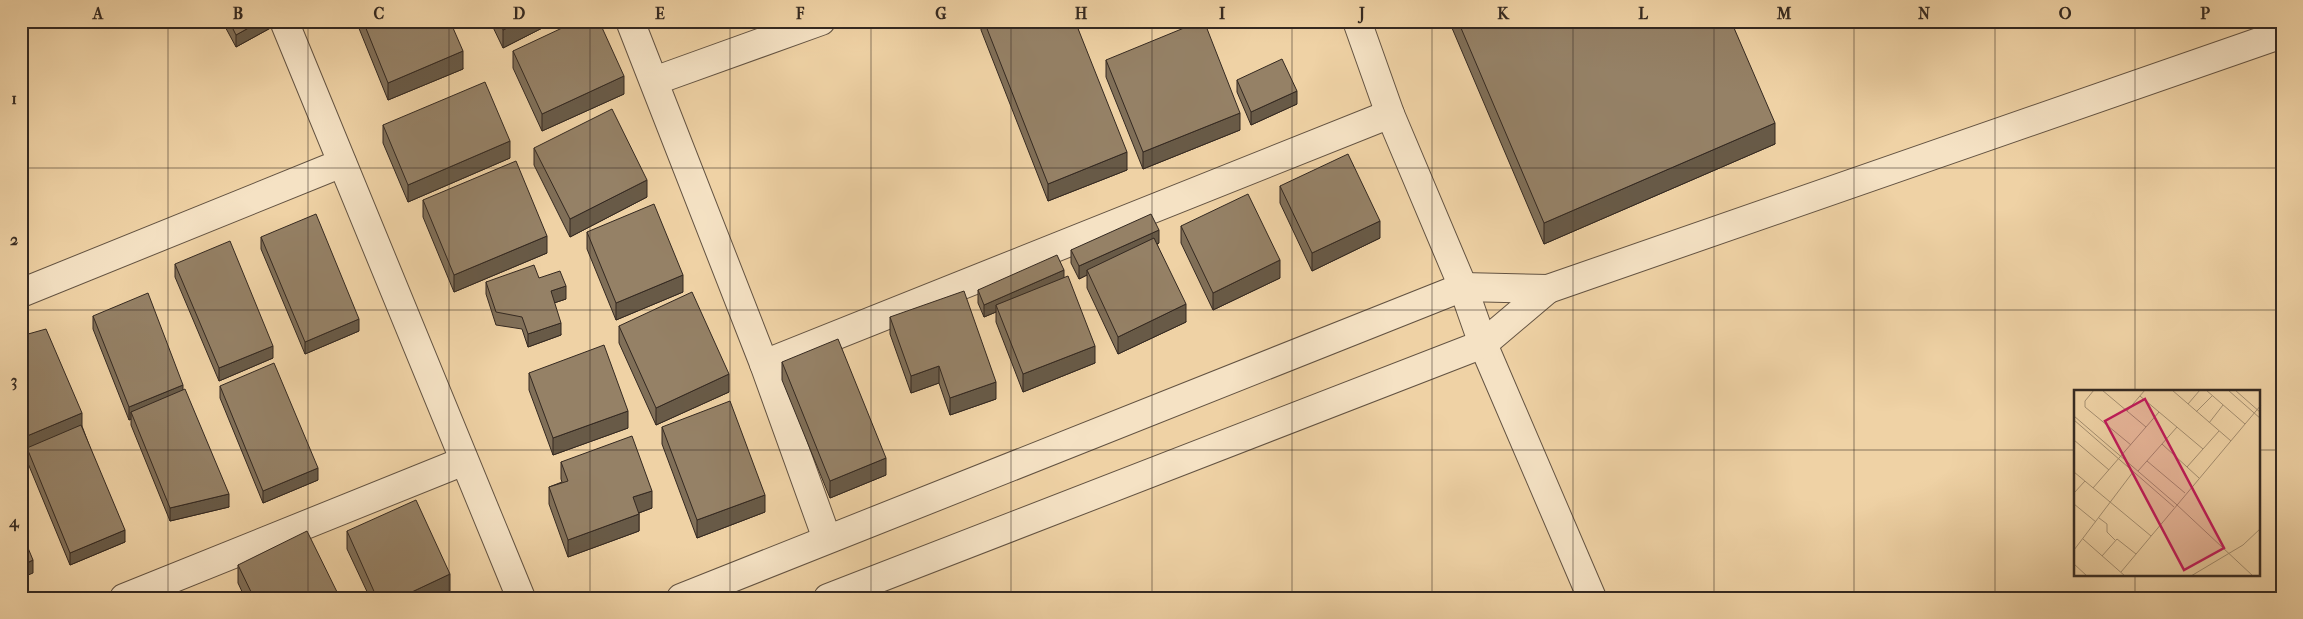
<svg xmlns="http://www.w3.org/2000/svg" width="2303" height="619" font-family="'IM FELL French Canon',serif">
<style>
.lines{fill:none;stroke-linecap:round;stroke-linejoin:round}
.minor-casing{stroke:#635342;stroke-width:30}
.minor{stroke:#f5e2c4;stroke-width:28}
.wall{fill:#806f58;stroke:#342921}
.shaded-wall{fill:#685a47;stroke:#342921}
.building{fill:#958166;stroke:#342921}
.grid{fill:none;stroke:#342921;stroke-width:1;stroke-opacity:0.55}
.inset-road{fill:none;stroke:#a48e70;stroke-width:1}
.view{fill:#c2185b;fill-opacity:0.15;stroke:#c2185b;stroke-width:2.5}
.inset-edge{fill:none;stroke:#342921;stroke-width:2.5}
.neatline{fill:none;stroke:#342921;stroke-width:2}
.grid-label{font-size:16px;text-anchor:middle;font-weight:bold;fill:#342921}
</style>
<rect width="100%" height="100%" fill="#efd2a5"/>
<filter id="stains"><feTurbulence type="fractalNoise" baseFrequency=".004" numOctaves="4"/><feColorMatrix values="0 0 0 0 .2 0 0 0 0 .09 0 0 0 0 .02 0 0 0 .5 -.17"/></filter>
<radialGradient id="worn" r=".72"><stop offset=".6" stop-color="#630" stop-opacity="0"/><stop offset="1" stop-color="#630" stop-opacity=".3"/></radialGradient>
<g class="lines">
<g class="minor-casing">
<g id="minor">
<path d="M284,21L521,598"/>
<path d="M630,21L764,364L827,539"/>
<path d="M1357,21L1390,114L1463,287L1483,344L1592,598"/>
<path d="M654,81L821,21"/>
<path d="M21,293L342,163"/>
<path d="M764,364L1390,114"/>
<path d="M124,598L464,461"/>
<path d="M681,598L1463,287L1548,289L2282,34"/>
<path d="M828,598L1483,344L1548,289"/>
</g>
</g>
<use href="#minor" class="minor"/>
</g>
<g class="wall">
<path d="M222,21H276V25L236,47Z"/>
<path d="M356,21H450L463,69L388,100Z"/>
<path d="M490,21H556L503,48Z"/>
<path d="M981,21H1075L1127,170L1048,201L981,30Z"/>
<path d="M1449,21H1731L1775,144L1544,244Z"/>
<path d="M513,51L624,94L542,131L513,68Z"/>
<path d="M1106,60L1240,130L1143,169L1106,77Z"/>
<path d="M1237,80L1297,104L1251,125L1237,92Z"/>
<path d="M383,125L510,158L408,202L383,143Z"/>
<path d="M534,148L647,197L570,237L534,165Z"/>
<path d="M1280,186L1380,238L1312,271L1280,203Z"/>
<path d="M423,200L547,253L454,292L423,217Z"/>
<path d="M1181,226L1280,278L1213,310L1181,243Z"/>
<path d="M587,232L683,292L616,320L587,249Z"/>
<path d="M261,237L359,331L305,354L261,249Z"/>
<path d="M1159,243L1157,244L1186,322L1118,354L1087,288V275L1079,279L1071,263V250Z"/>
<path d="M175,264L273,358L219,381L175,277Z"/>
<path d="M539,278L566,299L554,303L561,335L528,347L522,329L496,325L486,294V282Z"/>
<path d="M1064,278L1095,363L1023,392L996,322V312L984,317L978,303V290Z"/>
<path d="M93,316L183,390L229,507L170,521L131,425V419L129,420L93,329Z"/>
<path d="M890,317L996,399L950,415L939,383L911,393L890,334Z"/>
<path d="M619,326L729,392L656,425L619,343Z"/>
<path d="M21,336L82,426L125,542L70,565L27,461V448L21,434Z"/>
<path d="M782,362L886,475L830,498L782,380Z"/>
<path d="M529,373L628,428L553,455L529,390Z"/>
<path d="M220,386L318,480L263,503L220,398Z"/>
<path d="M662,427L765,512L697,538L662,444Z"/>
<path d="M561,462L652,508L639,513V531L568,557L549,504V487L562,482L561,479Z"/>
<path d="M347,531L450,591L436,598H370L347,549Z"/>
<path d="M238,565L340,598H245L238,583Z"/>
</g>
<g class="shaded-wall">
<path d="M261,21H276V25L236,47V35Z"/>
<path d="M521,21H556L503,48V30Z"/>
<path d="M463,51V69L388,100V83Z"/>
<path d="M624,76V94L542,131V114Z"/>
<path d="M1297,91V104L1251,125V112Z"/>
<path d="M1240,113V130L1143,169V152Z"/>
<path d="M1775,123V144L1544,244V223Z"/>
<path d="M510,141V158L408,202V185Z"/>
<path d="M1127,152V170L1048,201V184Z"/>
<path d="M647,180V197L570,237V219Z"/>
<path d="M1380,221V238L1312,271V253Z"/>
<path d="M1159,230V243L1089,274L1087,270V275L1079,279V266Z"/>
<path d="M547,236V253L454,292V275Z"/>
<path d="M1280,260V278L1213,310V293Z"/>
<path d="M1064,270V283L996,305V312L984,317V305Z"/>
<path d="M683,275V292L616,320V303Z"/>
<path d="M566,286V299L551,304V291Z"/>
<path d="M1186,304V322L1118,354V337Z"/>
<path d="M359,319V331L305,354V342Z"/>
<path d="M561,323V335L528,347V334Z"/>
<path d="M273,346V358L219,381V368Z"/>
<path d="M1095,346V363L1023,392V374Z"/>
<path d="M939,366V383L911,393V376Z"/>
<path d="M729,374V392L656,425V408Z"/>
<path d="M996,382V399L950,415V398Z"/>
<path d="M183,385V397L131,412V419L129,420V407Z"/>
<path d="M628,411V428L553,455V438Z"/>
<path d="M82,413V426L27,449V436Z"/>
<path d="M886,458V475L830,498V481Z"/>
<path d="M318,468V480L263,503V491Z"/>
<path d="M652,491V508L633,515V497Z"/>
<path d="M229,494V507L170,521V508Z"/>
<path d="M765,495V512L697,538V520Z"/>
<path d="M639,514V531L568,557V540Z"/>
<path d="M125,530V542L70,565V553Z"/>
<path d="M33,560V573L21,578V566Z"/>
<path d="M450,574V591L436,598H399Z"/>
</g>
<g class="building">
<path d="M229,21H261L236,35Z"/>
<path d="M363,21H450L463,51L388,83Z"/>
<path d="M499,21H521L503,30Z"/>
<path d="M577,21H599L624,76L542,114L513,51Z"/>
<path d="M984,21H1075L1127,152L1048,184Z"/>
<path d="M1201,21H1204L1240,113L1143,152L1106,60Z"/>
<path d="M1458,21H1731L1775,123L1544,223Z"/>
<path d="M1282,59L1297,91L1251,112L1237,80Z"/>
<path d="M485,82L510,141L408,185L383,125Z"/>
<path d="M612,109L647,180L570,219L534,148Z"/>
<path d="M1348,154L1380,221L1312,253L1280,186Z"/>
<path d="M516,161L547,236L454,275L423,200Z"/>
<path d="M1248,194L1280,260L1213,293L1181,226Z"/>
<path d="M654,204L683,275L616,303L587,232Z"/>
<path d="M316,214L359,319L305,342L261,237Z"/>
<path d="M1151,214L1159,230L1079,266L1071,250Z"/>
<path d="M1154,238L1186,304L1118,337L1087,270Z"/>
<path d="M230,241L273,346L219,368L175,264Z"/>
<path d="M1057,255L1064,270L984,305L978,290Z"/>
<path d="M534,265L539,278L560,271L566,286L551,291L561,323L528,334L522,317L496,312L486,282Z"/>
<path d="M1068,276L1095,346L1023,374L996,305Z"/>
<path d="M964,291L996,382L950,398L939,366L911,376L890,317Z"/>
<path d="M692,292L729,374L656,408L619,326Z"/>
<path d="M148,293L183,385L129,407L93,316Z"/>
<path d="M46,329L82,413L27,436L21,421V336Z"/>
<path d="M838,339L886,458L830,481L782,362Z"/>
<path d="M604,345L628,411L553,438L529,373Z"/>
<path d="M274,363L318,468L263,491L220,386Z"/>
<path d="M185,389L229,494L170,508L131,412Z"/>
<path d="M730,401L765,495L697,520L662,427Z"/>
<path d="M81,425L125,530L70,553L27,448Z"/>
<path d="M632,436L652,491L633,497L639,514L568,540L549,487L568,481L561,462Z"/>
<path d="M416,500L450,574L399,598H377L347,531Z"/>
<path d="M21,531L33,560L21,566Z"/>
<path d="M307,531L340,598H254L238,565Z"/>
</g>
<path class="grid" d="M168,21V598M308,21V598M449,21V598M590,21V598M730,21V598M871,21V598M1011,21V598M1152,21V598M1292,21V598M1432,21V598M1573,21V598M1714,21V598M1854,21V598M1995,21V598M2135,21V392M21,168H2282M21,310H2282M21,450H2076M2259,450H2282M2135,575V598"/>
<g transform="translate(2074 390)">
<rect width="186" height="186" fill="#efd2a5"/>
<path class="inset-road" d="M20,0L11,11V17L57,55M28,0L72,37M98,0L157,51M132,0L171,34M154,0L187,29M161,0L187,23M66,6L129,59M114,14L126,0M53,21L71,0M122,22L138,6M0,26L102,114L179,186M0,30L100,117M135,33L149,15M0,50L35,80M88,54L113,77M73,71L111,103M64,81L103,37M0,82L77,146M125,88L113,77L145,41M19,98L85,22M0,103L11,91M0,114L22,132M25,128L33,134V142L41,150M9,149L51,186M0,160L59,82M28,166L43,149L62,164M0,174L13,186M47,182L187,15M117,186L169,155L187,138"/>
<path class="view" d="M71,9L150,158L110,180L31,31Z"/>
<rect width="186" height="186" class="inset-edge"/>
</g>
<rect width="2303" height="619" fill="none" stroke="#efd2a5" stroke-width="55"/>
<rect x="28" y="28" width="2248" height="564" class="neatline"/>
<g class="grid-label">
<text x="98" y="19">A</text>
<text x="238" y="19">B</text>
<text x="379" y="19">C</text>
<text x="519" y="19">D</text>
<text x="660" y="19">E</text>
<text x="800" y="19">F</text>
<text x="941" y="19">G</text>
<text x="1081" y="19">H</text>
<text x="1222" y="19">I</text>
<text x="1362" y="19">J</text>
<text x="1503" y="19">K</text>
<text x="1643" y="19">L</text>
<text x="1784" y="19">M</text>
<text x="1924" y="19">N</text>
<text x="2065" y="19">O</text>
<text x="2205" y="19">P</text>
<text x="14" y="104">1</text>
<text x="14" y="245">2</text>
<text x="14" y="386">3</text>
<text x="14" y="527">4</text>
</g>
<rect width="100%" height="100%" filter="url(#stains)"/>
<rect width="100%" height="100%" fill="url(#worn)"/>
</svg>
